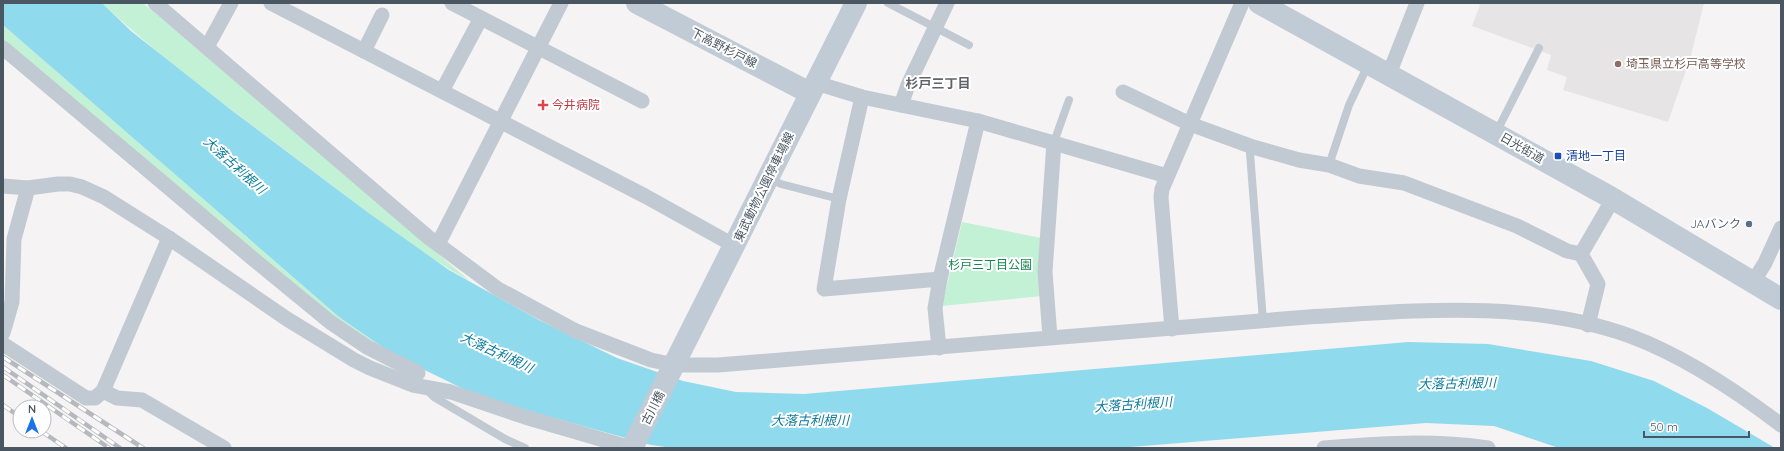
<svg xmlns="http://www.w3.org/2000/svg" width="1784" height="451" font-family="Quicksand,'Noto Sans JP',sans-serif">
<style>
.education{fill:#e6e4e5}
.green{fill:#c3f1d5}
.water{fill:#90daee}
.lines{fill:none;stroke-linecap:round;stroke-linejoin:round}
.service{stroke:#c1cad2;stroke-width:8}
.minor{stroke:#c1cad2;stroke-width:15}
.secondary{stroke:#c1cbd6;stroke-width:22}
.rail-casing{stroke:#b5b8bd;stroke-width:4.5}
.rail{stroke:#fff;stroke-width:3;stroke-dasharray:9;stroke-linecap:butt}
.education-dot{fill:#8d6e63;stroke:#fff;stroke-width:1.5}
.health-dot{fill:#e0444e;stroke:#fff;stroke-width:1.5}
.transit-dot{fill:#1a4fb4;stroke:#fff;stroke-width:1.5}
.service-dot{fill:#5c6f8a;stroke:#fff;stroke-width:1.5}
.labels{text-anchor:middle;stroke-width:4;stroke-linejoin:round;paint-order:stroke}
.street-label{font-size:12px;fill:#4a5661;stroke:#fff}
.education-label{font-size:12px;fill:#785e54;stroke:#fff;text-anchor:start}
.health-label{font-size:12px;fill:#be3a42;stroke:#fff;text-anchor:start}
.transit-label{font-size:12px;fill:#164399;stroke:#fff;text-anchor:start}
.service-label{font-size:12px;fill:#4e5e75;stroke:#fff;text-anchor:end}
.park-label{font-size:12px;fill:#17864f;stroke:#fff}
.neighbourhood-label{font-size:13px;font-weight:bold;fill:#5f6368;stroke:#fff}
.water-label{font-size:13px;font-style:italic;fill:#0c7c9b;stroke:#fff}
</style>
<rect width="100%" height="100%" fill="#f5f3f3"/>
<path class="education" d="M1475,3H1704L1690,59L1668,122L1563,90L1567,77L1547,70L1551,55L1472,26L1480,5Z"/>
<g class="green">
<path d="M102,3H143L470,281C412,249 359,205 305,165C236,113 165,62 102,3Z"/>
<path d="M3,25L339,317L394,355L338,323L3,40Z"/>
<path d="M962,222L1041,238L1042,296L942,306Z"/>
</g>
<path class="water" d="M3,3H102L131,31L230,109L370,214L449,270L539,320L617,358L683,381L736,392L804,394L1408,342L1488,344L1591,361L1654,381L1707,408L1775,448H1559L1494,426L1426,423L1118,448H673L651,445L482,398L394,355L339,317L3,25Z"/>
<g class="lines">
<g class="service">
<path d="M888,3L969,45"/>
<path d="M1496,133L1539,48"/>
<path d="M1054,142L1069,100"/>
<path d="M1253,147L1250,153L1263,321"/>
<path d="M1329,165L1349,105L1368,65"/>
<path d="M769,178L781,184L839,199"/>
<path d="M427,390L434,397L505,439L525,448"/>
</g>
<g class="minor">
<path d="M155,3L428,237L498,289L576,331L651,360L675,365H718L1308,317C1414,311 1528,299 1630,336C1684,356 1735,390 1781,425"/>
<path d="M271,3L645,196L735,246"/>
<path d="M452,3L642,101"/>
<path d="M207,47L231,3"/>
<path d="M3,48L252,258L330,322L367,347L418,373"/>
<path d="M364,51L382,15"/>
<path d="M1389,74L1417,3"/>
<path d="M816,83L862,97L978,121L1167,176"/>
<path d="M442,91L481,18"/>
<path d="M1123,92L1190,124L1253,147L1299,160L1329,165L1359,176L1404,183L1517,226L1567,251L1581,254"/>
<path d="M862,97L839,199L824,289L940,279"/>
<path d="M901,105L908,85L947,3"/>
<path d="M3,186L28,188L58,184H70L82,187L104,197L169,238L287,319L354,360L370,368L413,385L451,392L525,417L631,448"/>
<path d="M438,244L561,3"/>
<path d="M1753,282L1765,263L1781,228"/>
<path d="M1588,325L1598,284L1581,254L1613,199"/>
<path d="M1172,329L1161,197L1162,189L1242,3"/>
<path d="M3,333L12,302L14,239L28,188"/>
<path d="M1050,337L1045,272L1054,142"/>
<path d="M3,344L86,398H95L103,391L169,238"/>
<path d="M939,348L935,308L940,279L978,121"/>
<path d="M103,391L117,398L142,400L224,448"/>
<path d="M1324,448C1378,443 1434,440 1488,448"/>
</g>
<g class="secondary">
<path d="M637,3L810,93"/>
<path d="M1259,3L1610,197L1781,299"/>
<path d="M632,448L856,3"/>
</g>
<g class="rail-casing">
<g id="rail">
<path d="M3,357L143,448"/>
<path d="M3,367L120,448"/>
<path d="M3,375L109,448"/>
<path d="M3,405L20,417"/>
<path d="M41,431L66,448"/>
</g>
</g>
<use href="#rail" class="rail"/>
</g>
<circle class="education-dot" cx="1618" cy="64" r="4"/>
<path class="health-dot" d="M541 99h4v4h4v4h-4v4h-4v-4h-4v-4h4z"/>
<rect class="transit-dot" x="1554" y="152" width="8" height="8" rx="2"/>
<circle class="service-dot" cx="1749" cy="224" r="4"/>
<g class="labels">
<g class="street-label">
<text transform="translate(724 48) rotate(27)" y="4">下高野杉戸線</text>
<text transform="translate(1522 148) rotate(30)" y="4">日光街道</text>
<text transform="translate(764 187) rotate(-64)" y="4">東武動物公園停車場線</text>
<text transform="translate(653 408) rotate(-63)" y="4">古川橋</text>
</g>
<g class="education-label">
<text x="1626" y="68">埼玉県立杉戸高等学校</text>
</g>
<g class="health-label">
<text x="552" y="109">今井病院</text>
</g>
<g class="transit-label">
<text x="1566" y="160">清地一丁目</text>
</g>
<g class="service-label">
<text x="1741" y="228">JAバンク</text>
</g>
<g class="park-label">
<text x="990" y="269">杉戸三丁目公園</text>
</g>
<g class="neighbourhood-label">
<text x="938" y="88">杉戸三丁目</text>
</g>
<g class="water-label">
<text transform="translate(235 165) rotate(42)" y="5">大落古利根川</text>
<text transform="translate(497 352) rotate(25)" y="5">大落古利根川</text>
<text transform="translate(1457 383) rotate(-1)" y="5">大落古利根川</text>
<text transform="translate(1133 404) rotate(-4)" y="5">大落古利根川</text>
<text x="810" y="425">大落古利根川</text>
</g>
</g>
<rect width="1784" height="451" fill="none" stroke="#4a5661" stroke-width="8"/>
<g transform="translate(32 419)"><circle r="19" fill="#ffffff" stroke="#b7bbc0"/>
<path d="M0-3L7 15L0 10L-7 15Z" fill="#1a73e8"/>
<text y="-6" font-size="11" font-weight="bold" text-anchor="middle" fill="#4a5661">N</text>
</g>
<path d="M1644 431v6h105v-6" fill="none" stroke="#4a5661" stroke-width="2"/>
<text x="1650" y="431" font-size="12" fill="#4a5661" stroke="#ffffff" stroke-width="3" paint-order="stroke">50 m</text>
</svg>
